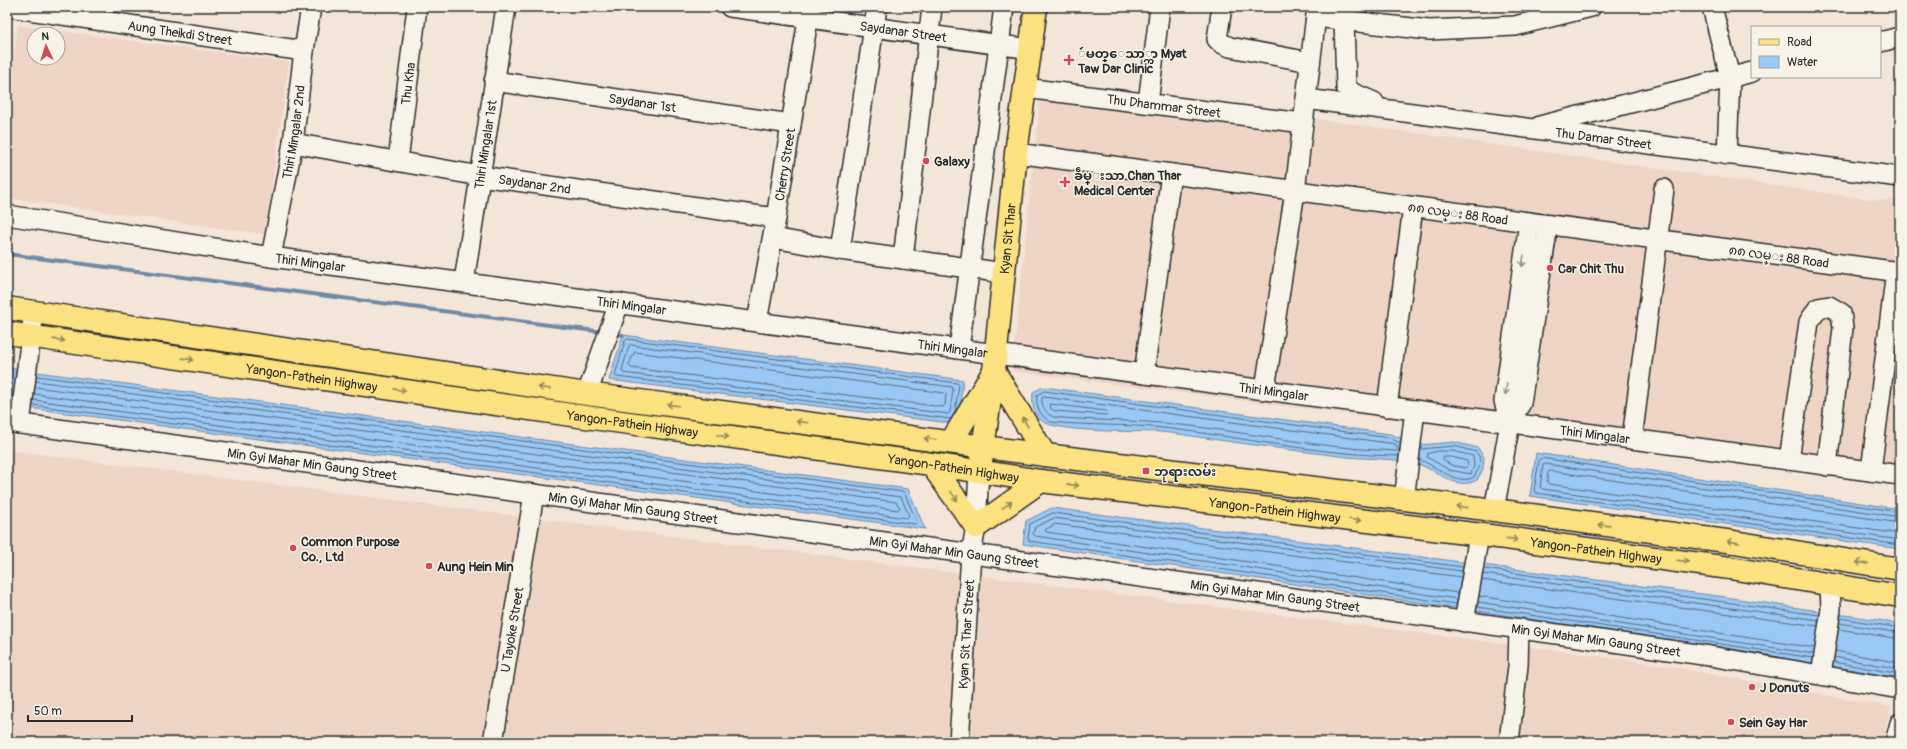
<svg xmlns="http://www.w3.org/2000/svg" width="1907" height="749" font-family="Pangolin,'Noto Sans Myanmar',sans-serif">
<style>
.built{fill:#eed4c5;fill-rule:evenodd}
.water{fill:#99c8f4;stroke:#6d89a4}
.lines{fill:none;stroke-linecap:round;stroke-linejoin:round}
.shore{stroke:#576a7b;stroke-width:1}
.stream{stroke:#6d89a4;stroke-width:4}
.minor-casing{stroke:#2b2b2b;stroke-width:22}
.major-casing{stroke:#2b2b2b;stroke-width:25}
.minor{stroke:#f7f3e8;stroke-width:19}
.major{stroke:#fbe180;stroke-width:22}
.oneway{stroke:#918f8a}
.oneway2{stroke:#938656}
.poi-dot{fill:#d1495b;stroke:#f7f3e8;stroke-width:1.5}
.labels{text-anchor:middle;stroke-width:3;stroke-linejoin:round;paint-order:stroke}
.street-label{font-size:13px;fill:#2b2b2b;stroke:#f7f3e8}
.poi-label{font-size:13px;font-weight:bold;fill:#2b2b2b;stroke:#f7f3e8;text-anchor:start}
</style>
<rect width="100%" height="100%" fill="#f3e5d8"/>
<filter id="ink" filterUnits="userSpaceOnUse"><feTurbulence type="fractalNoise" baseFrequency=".025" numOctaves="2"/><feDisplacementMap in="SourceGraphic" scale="8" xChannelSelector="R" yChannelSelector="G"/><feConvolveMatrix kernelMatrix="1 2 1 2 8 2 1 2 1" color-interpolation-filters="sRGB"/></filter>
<g filter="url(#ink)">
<g class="built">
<path d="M18,25L289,62L265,234L7,198V107ZM34,34H58V58H34Z"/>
<path d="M1042,79L1868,199L1900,201V484L1012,371Z"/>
<path d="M7,450L1652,663L1891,707L1882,742H7Z"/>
</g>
<g class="water">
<path d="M623,335L963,380L958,424L609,380Z"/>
<path d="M7,368L908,489L925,529L7,405Z"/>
<path d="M1043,387L1390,434L1420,445L1454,442L1478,448L1484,457L1483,469L1477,480C1455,493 1434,466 1413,463C1391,458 1369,459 1347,457C1299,451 1252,445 1205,438C1190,436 1175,433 1160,432C1137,431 1054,433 1041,420C1032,412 1032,403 1033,392Z"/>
<path d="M1536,453L1900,509V549L1530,496Z"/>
<path d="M1052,508L1725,597L1879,620L1900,625V678L1720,647L1023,544L1026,521Z"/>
</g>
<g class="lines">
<g class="shore">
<path d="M631,345L952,387L953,390L950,412L948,414L623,373L622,370L629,346Z"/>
<path d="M635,352L945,393L946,394L945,405L943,407L631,368L629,365Z"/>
<path d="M34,394L898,510L900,508L896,502L35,387"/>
<path d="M1044,397L1389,443L1395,444L1399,450L1397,451C1318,449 1241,430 1162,423C1126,420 1090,421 1053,417C1046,413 1041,407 1042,398Z"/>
<path d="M34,400L907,518L909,516L901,497L36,381"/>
<path d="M1050,404L1106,411L1108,413L1106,415L1055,411L1051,409Z"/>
<path d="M33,405L915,524L917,522L904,492L37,376"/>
<path d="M951,419L617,377L615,375L625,341L627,339L957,383L959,385L955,412"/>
<path d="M1438,451H1453L1473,456L1474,466L1471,474L1449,470L1427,457L1428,454Z"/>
<path d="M1399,456C1320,455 1242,437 1164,428C1126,424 1089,426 1051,422C1040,416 1036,408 1037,395L1044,391L1390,438L1400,443"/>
<path d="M1444,457H1452L1467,461L1468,465L1465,468L1451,465L1443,460Z"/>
<path d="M1420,460C1433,464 1458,487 1474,477L1479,468L1480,458L1476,452L1454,446L1421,449"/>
<path d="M1900,512L1541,458L1539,460L1534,491L1536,493L1900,545"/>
<path d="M1900,517L1545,464L1543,465L1540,487L1542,489L1900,540"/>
<path d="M1900,523L1551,471L1548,472L1547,482L1549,484L1900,534"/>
<path d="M1484,569L1819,615"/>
<path d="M1483,574L1819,620"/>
<path d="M1482,580L1818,626"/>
<path d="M1458,593L1046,532L1045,530L1055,524L1461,577"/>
<path d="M1479,596L1815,648"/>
<path d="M1457,599L1035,536L1033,534L1035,527L1054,518L1462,571"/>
<path d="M1478,602L1814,654"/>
<path d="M1456,604L1029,541L1028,538L1030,524L1053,513L1463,567"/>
<path d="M1477,607L1813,658"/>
<path d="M1840,618L1900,628"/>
<path d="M1839,623L1900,633"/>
<path d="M1839,629L1900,639"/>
<path d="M1835,651L1900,663"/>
<path d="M1834,657L1900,669"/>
<path d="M1834,662L1900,674"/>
</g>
<g class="stream">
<path d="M7,254L603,332"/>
<path d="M614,334L623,335"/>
</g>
<g class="minor-casing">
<g id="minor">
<path id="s1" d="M9,7L304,51"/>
<path id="s2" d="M730,7L1030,49"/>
<path d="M1222,7L1217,39L1221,43L1230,47L1310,62"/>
<path d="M1346,7L1344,19L1346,87L1353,93L1374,102"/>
<path d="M1712,7L1730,77L1727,155"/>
<path d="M1316,17L1429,30L1515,26L1591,7"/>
<path d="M1880,42L1900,37"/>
<path id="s3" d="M494,81L791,124"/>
<path id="s4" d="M1025,88L1303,123"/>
<path id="s5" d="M1306,99L1900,177"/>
<path d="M1148,103L1160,7"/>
<path d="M1540,126L1752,72"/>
<path id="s6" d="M293,143L480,176L776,218"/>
<path d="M1016,153L1900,272"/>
<path id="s7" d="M398,161L417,7"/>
<path id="s8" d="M7,215L271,257L1900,475"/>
<path d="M1529,222L1504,401L1510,423L1521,403L1548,225"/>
<path d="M773,238L840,250L1004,273"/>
<path d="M840,250L877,7"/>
<path id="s9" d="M271,257L293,143L304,51L311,7"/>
<path d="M903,259L932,7"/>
<path id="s10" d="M464,282L506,7"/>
<path id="s11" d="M757,322L776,218L810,7"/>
<path d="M959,349L1004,7"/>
<path d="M1144,374L1171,174"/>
<path d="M1265,389L1295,191L1317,7"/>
<path d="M587,394L619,303"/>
<path d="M1387,407L1413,207"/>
<path id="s12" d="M7,422L1579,637L1710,656L1900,689"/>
<path d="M20,424L34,311"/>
<path d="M1632,439L1664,189"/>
<path d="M1789,460L1809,322L1818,308L1829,306L1841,313L1843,328L1827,466"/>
<path d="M1871,471L1896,271"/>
<path d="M1404,500L1415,410"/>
<path d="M1494,510L1510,423"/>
<path d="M1464,622L1479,535"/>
<path d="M1821,675L1831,609L1830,584"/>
<path id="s13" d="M493,742L534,494"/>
<path id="s14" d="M959,742L971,554L976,527L979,471"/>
<path d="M1509,742L1518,666L1519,629"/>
<path d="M1895,742L1900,723"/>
</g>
</g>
<g class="major-casing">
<g id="major">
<path d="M7,308L587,394L1045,455L1494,510L1734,542L1900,569"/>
<path id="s15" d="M7,333L585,417L931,464L1041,481L1490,536L1730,568L1900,596"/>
<path d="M951,442L994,371L1045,455"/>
<path id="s16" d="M981,462L994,371L1016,153L1036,7"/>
<path d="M931,464L976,527L1041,481"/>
</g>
</g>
<use href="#minor" class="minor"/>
<use href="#major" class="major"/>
</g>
<defs><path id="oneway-shaft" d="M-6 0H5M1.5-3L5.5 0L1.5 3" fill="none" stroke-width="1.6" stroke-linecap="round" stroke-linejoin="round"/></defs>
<g class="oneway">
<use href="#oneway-shaft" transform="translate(1523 261) rotate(98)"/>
<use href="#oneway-shaft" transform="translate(1506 389) rotate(98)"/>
</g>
<g class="oneway2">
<use href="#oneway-shaft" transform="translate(59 340) rotate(8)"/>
<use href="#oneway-shaft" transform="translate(188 359) rotate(8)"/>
<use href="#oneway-shaft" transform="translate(544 388) rotate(-172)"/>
<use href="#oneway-shaft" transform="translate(400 390) rotate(8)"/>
<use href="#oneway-shaft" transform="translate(673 405) rotate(-173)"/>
<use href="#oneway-shaft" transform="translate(802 422) rotate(-173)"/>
<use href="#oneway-shaft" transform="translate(1025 422) rotate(-121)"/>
<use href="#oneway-shaft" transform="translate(723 436) rotate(8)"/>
<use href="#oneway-shaft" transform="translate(930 439) rotate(-173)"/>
<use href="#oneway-shaft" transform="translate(1073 485) rotate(7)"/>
<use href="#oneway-shaft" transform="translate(954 496) rotate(55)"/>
<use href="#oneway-shaft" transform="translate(1007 505) rotate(-35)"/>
<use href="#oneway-shaft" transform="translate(1462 507) rotate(-174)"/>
<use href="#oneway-shaft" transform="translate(1355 520) rotate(7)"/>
<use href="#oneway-shaft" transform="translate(1604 525) rotate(-172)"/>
<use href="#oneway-shaft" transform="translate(1512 539) rotate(7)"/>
<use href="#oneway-shaft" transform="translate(1733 542) rotate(-172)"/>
<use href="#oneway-shaft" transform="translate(1683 561) rotate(7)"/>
<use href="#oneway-shaft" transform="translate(1862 563) rotate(-171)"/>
</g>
</g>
<g class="poi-dot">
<path d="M1067 54h4v4h4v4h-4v4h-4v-4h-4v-4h4z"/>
<circle cx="926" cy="161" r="4"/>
<path d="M1063 176h4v4h4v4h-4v4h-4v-4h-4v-4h4z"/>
<circle cx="1550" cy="268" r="4"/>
<rect x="1142" y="467" width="8" height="8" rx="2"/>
<circle cx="293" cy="548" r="4"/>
<circle cx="429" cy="566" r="4"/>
<circle cx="1752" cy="687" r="4"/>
<circle cx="1731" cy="722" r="4"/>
</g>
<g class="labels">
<g class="street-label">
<text dy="5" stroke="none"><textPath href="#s2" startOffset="175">Saydanar Street</textPath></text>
<text dy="5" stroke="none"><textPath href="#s1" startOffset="173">Aung Theikdi Street</textPath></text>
<text dy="5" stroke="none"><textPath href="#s7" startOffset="78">Thu Kha</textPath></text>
<text dy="5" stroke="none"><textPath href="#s3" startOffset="150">Saydanar 1st</textPath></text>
<text dy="5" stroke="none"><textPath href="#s4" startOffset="140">Thu Dhammar Street</textPath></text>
<text dy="5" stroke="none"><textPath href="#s9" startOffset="127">Thiri Mingalar 2nd</textPath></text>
<text dy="5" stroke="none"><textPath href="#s5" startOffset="300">Thu Damar Street</textPath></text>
<text dy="5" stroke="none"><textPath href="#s10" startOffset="139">Thiri Mingalar 1st</textPath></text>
<text dy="5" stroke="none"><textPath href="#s11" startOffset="160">Cherry Street</textPath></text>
<text dy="5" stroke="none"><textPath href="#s6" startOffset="245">Saydanar 2nd</textPath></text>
<text transform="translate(1458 213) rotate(8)" y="5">၈၈ လမ္း 88 Road</text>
<text dy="5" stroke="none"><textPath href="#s16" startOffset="225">Kyan Sit Thar</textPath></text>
<text transform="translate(1779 256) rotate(8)" y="5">၈၈ လမ္း 88 Road</text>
<text dy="5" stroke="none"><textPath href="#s8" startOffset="307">Thiri Mingalar</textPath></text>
<text dy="5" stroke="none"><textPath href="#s8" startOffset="631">Thiri Mingalar</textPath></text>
<text dy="5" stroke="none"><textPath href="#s8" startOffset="955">Thiri Mingalar</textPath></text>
<text dy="5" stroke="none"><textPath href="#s15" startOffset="308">Yangon-Pathein Highway</textPath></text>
<text dy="5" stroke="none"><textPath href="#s8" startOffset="1279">Thiri Mingalar</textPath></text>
<text dy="5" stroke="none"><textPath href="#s15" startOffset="632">Yangon-Pathein Highway</textPath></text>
<text dy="5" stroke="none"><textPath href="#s8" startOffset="1603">Thiri Mingalar</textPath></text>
<text dy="5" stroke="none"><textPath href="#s12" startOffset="308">Min Gyi Mahar Min Gaung Street</textPath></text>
<text dy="5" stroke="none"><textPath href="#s15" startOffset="956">Yangon-Pathein Highway</textPath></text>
<text dy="5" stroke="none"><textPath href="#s12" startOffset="632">Min Gyi Mahar Min Gaung Street</textPath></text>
<text dy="5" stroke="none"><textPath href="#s15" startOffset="1280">Yangon-Pathein Highway</textPath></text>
<text dy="5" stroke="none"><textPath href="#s15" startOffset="1604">Yangon-Pathein Highway</textPath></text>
<text dy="5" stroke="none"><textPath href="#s12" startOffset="956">Min Gyi Mahar Min Gaung Street</textPath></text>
<text dy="5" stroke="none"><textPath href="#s12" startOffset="1280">Min Gyi Mahar Min Gaung Street</textPath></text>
<text dy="5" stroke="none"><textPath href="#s13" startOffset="114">U Tayoke Street</textPath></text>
<text dy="5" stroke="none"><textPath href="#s14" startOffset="108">Kyan Sit Thar Street</textPath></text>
<text dy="5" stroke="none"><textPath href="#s12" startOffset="1604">Min Gyi Mahar Min Gaung Street</textPath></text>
</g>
<g class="poi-label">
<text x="1078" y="58">ဴမတ္ေသာ္တာ Myat<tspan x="1078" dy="15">Taw Dar Clinic</tspan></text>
<text x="934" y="166">Galaxy</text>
<text x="1074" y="180">ခဵမ္းသာ Chan Thar<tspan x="1074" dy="15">Medical Center</tspan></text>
<text x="1558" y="273">Car Chit Thu</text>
<text x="1154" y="476">ဘုရားလမ်း</text>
<text x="301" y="546">Common Purpose<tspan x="301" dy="15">Co., Ltd</tspan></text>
<text x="437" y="571">Aung Hein Min</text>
<text x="1760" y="692">J Donuts</text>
<text x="1739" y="727">Sein Gay Har</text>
</g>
</g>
<rect width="1907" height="749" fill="none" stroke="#f7f3e8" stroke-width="24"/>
<rect x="12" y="12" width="1883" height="725" fill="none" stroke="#2b2b2b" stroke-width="1.5" filter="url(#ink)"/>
<rect x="1751" y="26" width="130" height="52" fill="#f7f3e8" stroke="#a5a39c"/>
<rect x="1759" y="39" width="20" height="6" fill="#fbe180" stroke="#a5a39c"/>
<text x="1787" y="46" font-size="12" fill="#2b2b2b">Road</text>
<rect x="1759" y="56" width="20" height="12" fill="#99c8f4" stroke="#a5a39c"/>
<text x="1787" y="66" font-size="12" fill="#2b2b2b">Water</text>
<g transform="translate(46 46) rotate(356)"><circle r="19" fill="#f7f3e8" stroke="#a5a39c"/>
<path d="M0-3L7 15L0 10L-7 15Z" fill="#d1495b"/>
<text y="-6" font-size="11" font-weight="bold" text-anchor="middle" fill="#2b2b2b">N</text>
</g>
<path d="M28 715v6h104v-6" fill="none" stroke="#2b2b2b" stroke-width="2"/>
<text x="34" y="715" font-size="12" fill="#2b2b2b" stroke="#f7f3e8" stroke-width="3" paint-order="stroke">50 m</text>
</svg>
